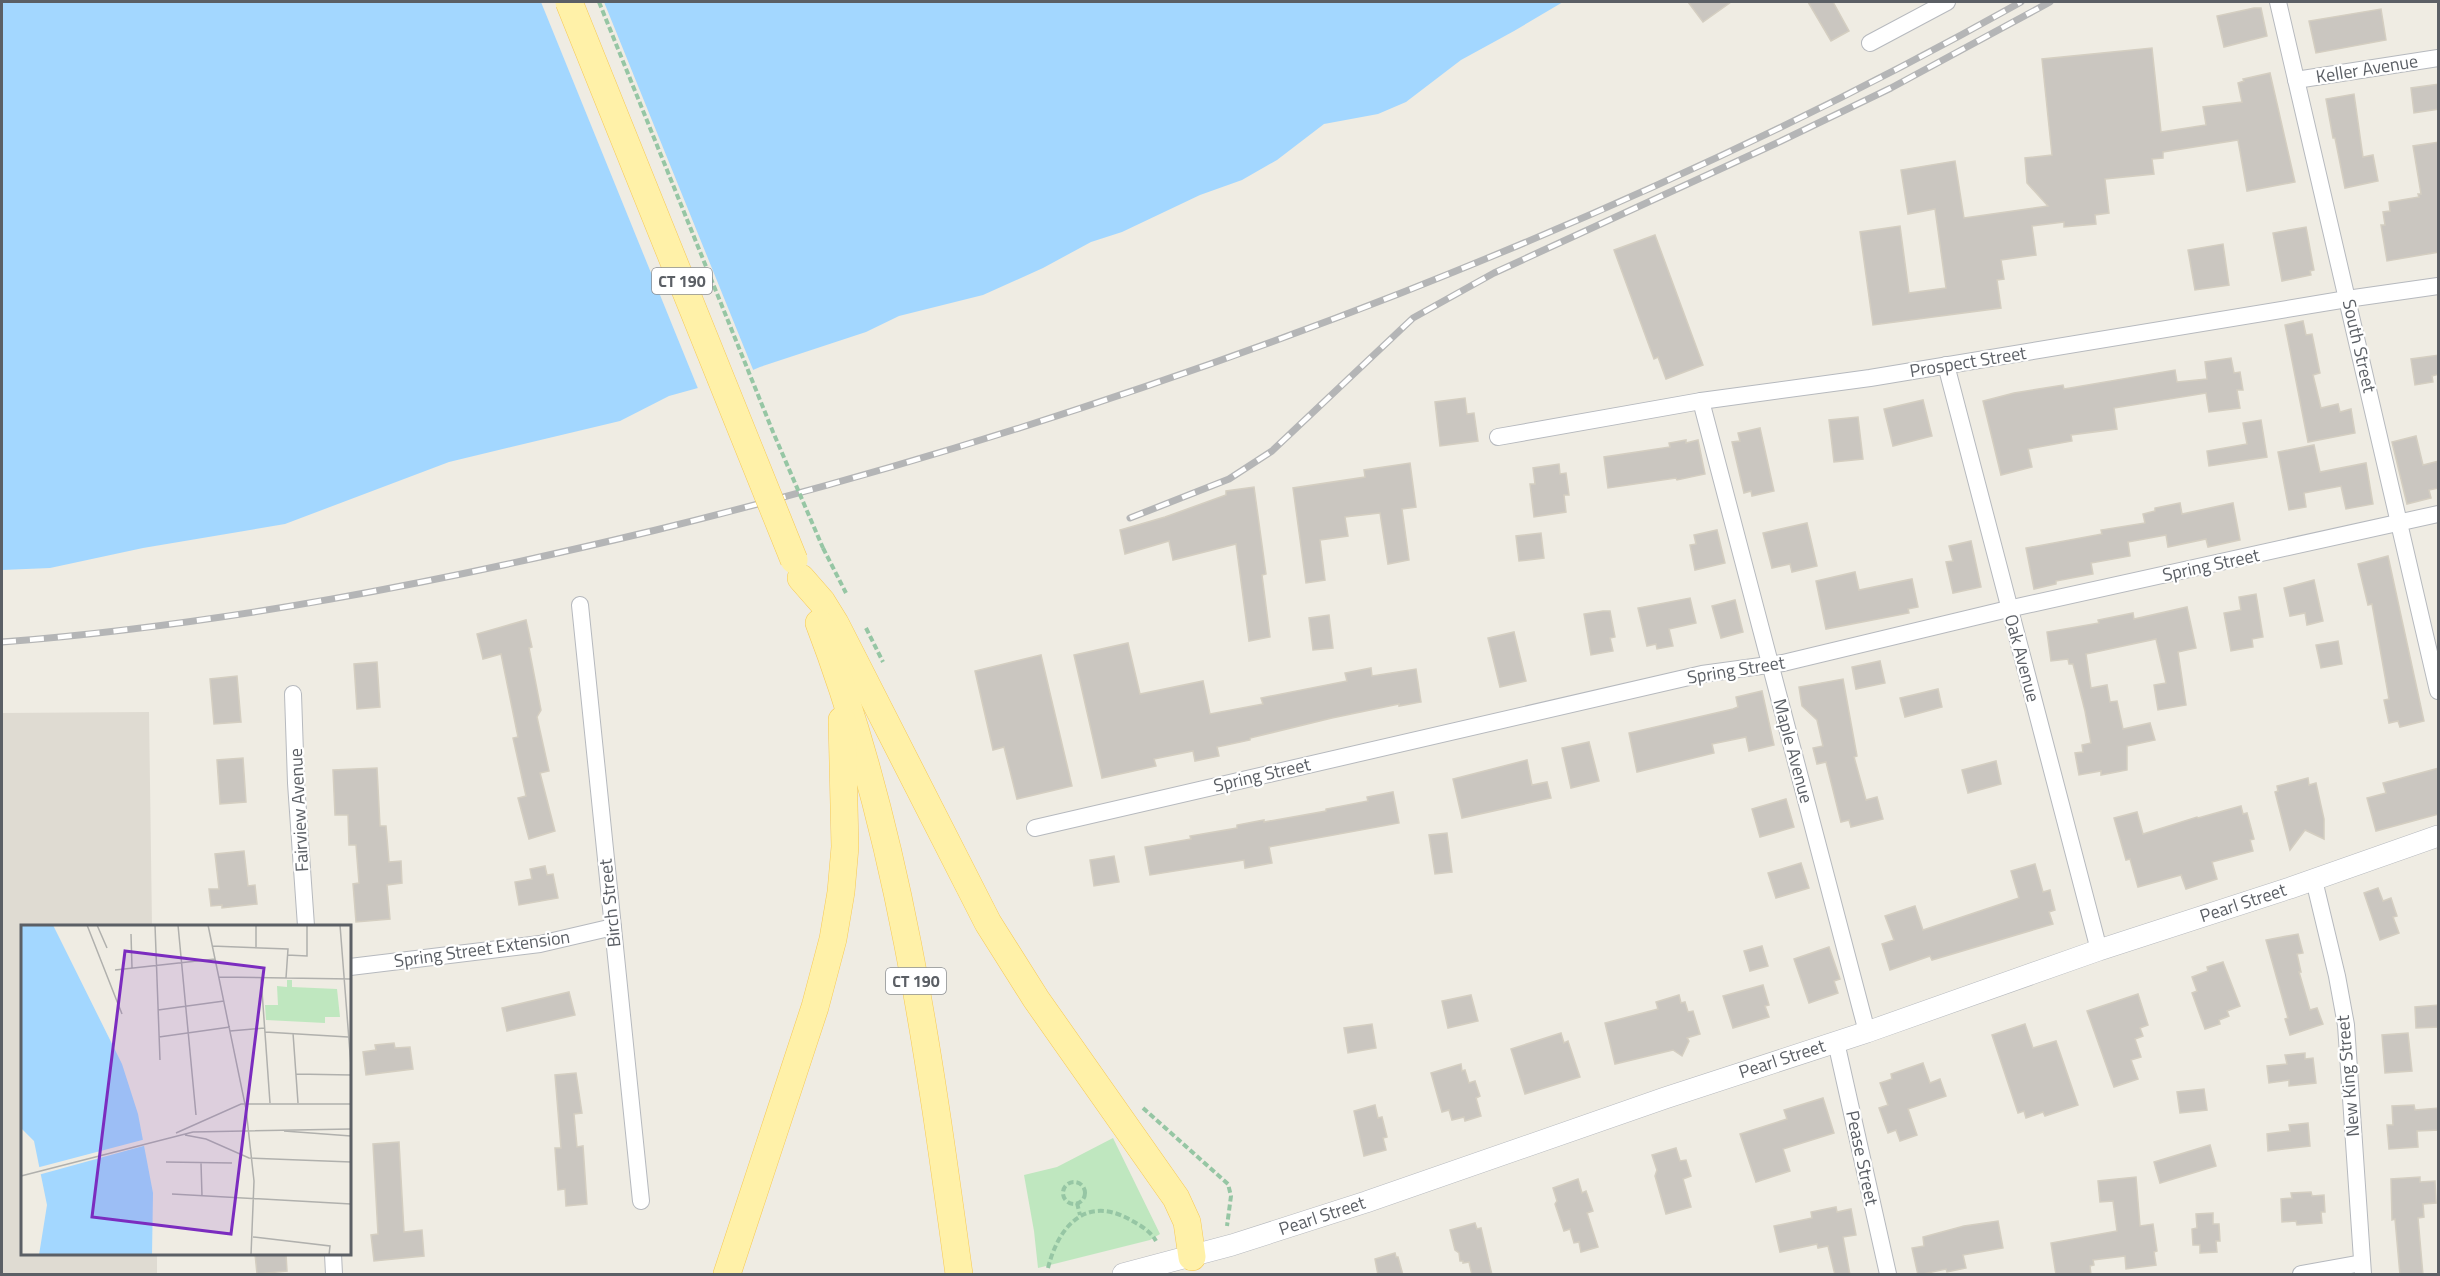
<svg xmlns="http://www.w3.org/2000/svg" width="2440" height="1276" font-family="'Titillium Web',sans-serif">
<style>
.education{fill:#dfdbd2}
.green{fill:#bfe7bf}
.water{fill:#a3d7ff}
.pier{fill:#efece3}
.building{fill:#cac6c0;stroke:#d4cec1;stroke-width:1.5}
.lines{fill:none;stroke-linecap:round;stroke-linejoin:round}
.minor-casing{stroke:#b6b9be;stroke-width:18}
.tertiary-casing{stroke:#b6b9be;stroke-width:22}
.primary-casing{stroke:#f7c954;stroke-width:28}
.path{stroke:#96c6a4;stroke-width:4;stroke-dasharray:6 3;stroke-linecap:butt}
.minor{stroke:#fff;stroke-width:16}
.tertiary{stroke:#fff;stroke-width:21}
.primary{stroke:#fff1a8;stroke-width:27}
.rail-casing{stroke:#b4b5b6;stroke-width:7}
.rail{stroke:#fff;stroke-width:4.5;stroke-dasharray:14;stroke-linecap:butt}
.primary-bridge-casing{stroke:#f7c954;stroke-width:28;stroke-linecap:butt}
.path-bridge{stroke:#96c6a4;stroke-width:4;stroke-dasharray:6 3;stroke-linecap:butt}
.primary-bridge{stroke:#fff1a8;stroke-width:27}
.labels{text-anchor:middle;stroke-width:4.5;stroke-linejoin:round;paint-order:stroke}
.shield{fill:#fff;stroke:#8c8f93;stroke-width:1.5}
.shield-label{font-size:16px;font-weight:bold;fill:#5b5f65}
.street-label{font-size:18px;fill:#5b5f65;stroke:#fff}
.inset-road{fill:none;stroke:#b0b0ad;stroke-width:1.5}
.view{fill:#7b2cbf;fill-opacity:0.15;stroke:#7b2cbf;stroke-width:3}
.inset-edge{fill:none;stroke:#5b5f65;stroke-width:3}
</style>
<rect width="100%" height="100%" fill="#efece3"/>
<path class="education" d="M149,712L152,926H22V1254H157V1274H2V713Z"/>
<path class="green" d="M1113,1138L1160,1234L1150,1240L1038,1268L1034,1231L1024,1175L1057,1167Z"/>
<path class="water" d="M2,2H1563L1514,31L1461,60L1406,102L1378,114L1324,124L1277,160L1242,180L1200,195L1122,232L1091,242L1043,268L983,295L899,316L866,332L760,367L734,378L669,396L620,421L449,462L285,524L143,548L50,568L2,570Z"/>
<path class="pier" d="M541,2H604L754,372L734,381L699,391Z"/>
<g class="building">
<path d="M1688,2H1731L1703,22Z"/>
<path d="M1808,2H1833L1849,31L1831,41Z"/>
<path d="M2254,8H2261L2267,36L2224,47L2217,16Z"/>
<path d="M2381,9L2386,40L2316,53L2309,21Z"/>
<path d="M2152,48L2161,132L2206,125L2203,107L2242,102L2238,83L2244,81L2243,79L2270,73L2295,182L2247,191L2238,140L2163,152V158L2152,159L2154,174L2105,179L2109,213L2095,215L2096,224L2064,227V222L2032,226L2036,255L2001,260L2004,279L1997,280L2001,308L1873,325L1860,232L1900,226L1909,293L1946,288L1935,209L1908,214L1901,170L1955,161L1964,218L2048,206L2027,183L2025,158L2052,155L2042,59Z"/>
<path d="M2439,84V109L2414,113L2411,88Z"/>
<path d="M2354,94L2363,157L2373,155L2378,181L2345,188L2335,138H2333L2326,99Z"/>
<path d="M2439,142V252L2387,261L2381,225H2385L2383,212L2390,211L2389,202L2419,197L2418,194H2421L2413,146Z"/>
<path d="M2306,227L2314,270L2310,271L2311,275L2282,281L2273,233Z"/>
<path d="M1655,235L1703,365L1666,379L1658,357L1654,359L1614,250Z"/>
<path d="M2223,244L2229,285L2195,290L2188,250Z"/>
<path d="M2303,321L2306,335L2312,334L2320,373L2313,375L2321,408L2338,404L2340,412L2351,409L2355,433L2308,442L2285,325Z"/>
<path d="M2439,355V374L2432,376L2433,382L2415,385L2411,359Z"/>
<path d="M2231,358L2234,373L2240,372L2243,390H2237L2240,408L2209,412L2206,393L2114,408L2117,429L2071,435L2072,441L2028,449L2032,467L2001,475L1983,401L2014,393L2063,385L2064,389L2175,370L2177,382L2207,379L2205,362Z"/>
<path d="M1465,398L1467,414L1474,413L1478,441L1440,446L1435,402Z"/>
<path d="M1923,400L1932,436L1893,446L1884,409Z"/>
<path d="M1858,417L1863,459L1834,462L1829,420Z"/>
<path d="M2261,420L2267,457L2209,466L2207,451L2247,444L2243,423Z"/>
<path d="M1760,428L1774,491L1752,496L1751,491L1744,493L1732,442L1740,441L1738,433Z"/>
<path d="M2416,436L2423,465L2439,461V488L2429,490L2431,498L2407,504L2392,442Z"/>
<path d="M1686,440V443L1698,440L1705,474L1677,480L1676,478L1608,488L1604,457L1670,447L1669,443Z"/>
<path d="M2314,445L2320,472L2366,463L2373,504L2346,509L2341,486L2304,493L2306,507L2289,510L2278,452Z"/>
<path d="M1410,463L1416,507L1402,509L1409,560L1388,564L1380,513L1345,517L1348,536L1320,540L1325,580L1306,583L1293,488L1365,477L1364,470Z"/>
<path d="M1559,464L1560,474L1566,473L1569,495H1564L1566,512L1534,517L1530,484H1535L1533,468Z"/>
<path d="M1254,487L1266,574L1262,575L1270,637L1249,641L1236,544L1173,560L1169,541L1125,554L1120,530L1165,517L1226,495V491Z"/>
<path d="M2180,503L2182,514L2233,503L2240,540L2208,547L2206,539L2168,547L2166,535L2128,542L2130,556L2091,563L2093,574L2056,581V584L2034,589L2026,548L2102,534L2101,530L2145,523L2143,514L2155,511V508Z"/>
<path d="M1807,523L1817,566L1792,572L1790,564L1772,568L1763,533Z"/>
<path d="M1717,530L1725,563L1695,570L1690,545L1696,544L1694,535Z"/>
<path d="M1541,533L1544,558L1519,561L1516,536Z"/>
<path d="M1971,541L1981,587L1953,593L1946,562L1953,561L1949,546Z"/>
<path d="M2388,556L2424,721L2400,727L2398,721L2389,723L2384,700L2389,699L2372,604L2368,605L2358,564Z"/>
<path d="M1855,572L1859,590L1912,579L1918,607L1908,609L1909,613L1826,629L1816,581Z"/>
<path d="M2314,580L2323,621L2307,625L2305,613L2290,616L2284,588Z"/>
<path d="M2256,594L2263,637L2252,639L2253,647L2231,651L2224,613L2241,610L2239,597Z"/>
<path d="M1690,598L1696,623L1669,629L1673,646L1657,649L1656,644L1647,646L1638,608Z"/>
<path d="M1735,600L1743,632L1721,638L1712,606Z"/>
<path d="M2187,607L2196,648L2178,652L2186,705L2158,710L2154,685L2166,683L2156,639L2086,654L2091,688L2107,685L2110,702L2117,701L2123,729L2150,723L2155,740L2127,746V770L2101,775V771L2079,775L2075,753L2083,752L2082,745L2091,743L2085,711L2073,664H2069L2068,659L2051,661L2047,632L2099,623L2098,620L2133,613L2134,619Z"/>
<path d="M1603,611H1610L1615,637L1610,638L1613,651L1591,655L1584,614Z"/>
<path d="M1329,615L1333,648L1313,650L1309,618Z"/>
<path d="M526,620L532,647L529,648L541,710L537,717L549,771L540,773L555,831L529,839L518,798L526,796L513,738L518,737L501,654L483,659L477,634Z"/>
<path d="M1514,632L1526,681L1500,687L1488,638Z"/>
<path d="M2338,641L2342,664L2321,668L2316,645Z"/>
<path d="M1128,643L1140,694L1203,681L1210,714L1263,704L1261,698L1347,681L1345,673L1371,668L1372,676L1416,669L1421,702L1399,706V704L1332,718L1250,738V740L1217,747L1219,756L1195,761L1193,751L1154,759L1156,766L1102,778L1074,655Z"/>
<path d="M1041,655L1072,786L1017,799L1004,747L993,750L975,671Z"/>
<path d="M1880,661L1885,683L1856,689L1852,667Z"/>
<path d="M377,662L380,707L357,709L354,664Z"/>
<path d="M237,676L241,722L214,724L210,679Z"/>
<path d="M1843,679L1857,756L1854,757L1866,800L1877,797L1883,819L1851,827L1849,820L1841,822L1826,762L1817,764L1813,748L1823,746L1817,720L1802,706L1799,687Z"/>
<path d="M1938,689L1942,707L1905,717L1900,698Z"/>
<path d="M1762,691L1774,745L1749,751L1746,737L1712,744L1714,753L1637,772L1629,733L1733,709L1738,707L1736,697Z"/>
<path d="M1589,742L1599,781L1571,788L1562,748Z"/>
<path d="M243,758L246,802L220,804L217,760Z"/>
<path d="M1527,760L1532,785L1547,782L1551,798L1462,818L1453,779Z"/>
<path d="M1996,761L2001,784L1968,793L1962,770Z"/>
<path d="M377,768L380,826H386L389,862L401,861L402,883L387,885L390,919L356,922L353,884L359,883L356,845H349L348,815H335L333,770Z"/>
<path d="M2439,768V814L2376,831L2367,798L2386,793L2383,783Z"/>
<path d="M2308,778L2309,785L2316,783L2324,819V839L2305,830L2290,850L2275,792L2278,791L2277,786Z"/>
<path d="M1393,792L1399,823L1269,847L1272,863L1245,868L1244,860L1150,875L1145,847L1191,839L1190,836L1237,828V825L1264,820V822L1326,811V809L1368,801L1367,797Z"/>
<path d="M1786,799L1794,827L1760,837L1752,809Z"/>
<path d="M2241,806L2243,814L2247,813L2254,839L2250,840L2253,851L2212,862L2217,879L2186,889L2181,875L2138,887L2130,859L2126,860L2114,818L2137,812L2143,834L2197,817L2198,818Z"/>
<path d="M1447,833L1452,872L1435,874L1429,835Z"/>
<path d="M244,851L248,886L255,885L257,904L222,908V905L211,906L209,889H219L215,854Z"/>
<path d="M1114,856L1119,882L1094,886L1090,860Z"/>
<path d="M1801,863L1809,888L1776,898L1768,873Z"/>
<path d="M2035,864L2043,892L2050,890L2055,910L2049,912L2053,924L1932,960L1930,956L1890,970L1882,944L1894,940L1885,916L1915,906L1923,930L2019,898L2011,871Z"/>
<path d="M545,866L547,875L553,874L558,898L519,905L515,882L532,879L530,869Z"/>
<path d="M2378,888L2383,901L2391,898L2397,916L2393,917L2399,933L2380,940L2364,893Z"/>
<path d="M2298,934L2303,953L2297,954L2301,972H2299L2310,1010L2317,1008L2323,1024L2290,1035L2285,1019L2288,1018L2266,940Z"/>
<path d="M1762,946L1768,966L1750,971L1744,951Z"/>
<path d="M1829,947L1840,979L1834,981L1838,993L1809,1003L1794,959Z"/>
<path d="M2223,962L2240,1006L2227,1011L2229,1016L2219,1020L2220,1024L2205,1029L2192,993L2197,991L2192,977L2208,971L2207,967Z"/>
<path d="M1763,985L1769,1005L1765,1006L1769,1017L1733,1028L1723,996Z"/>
<path d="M569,992L575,1015L507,1031L502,1008Z"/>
<path d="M2138,994L2148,1025L2140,1028L2143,1036L2135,1039L2141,1057L2131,1060L2138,1079L2114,1087L2087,1011Z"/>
<path d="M1471,995L1478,1021L1448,1028L1442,1001Z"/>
<path d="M1679,995L1681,1003L1685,1002L1688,1012L1693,1011L1700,1034L1687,1038L1689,1041L1682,1056L1673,1050L1615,1064L1605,1023L1658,1009L1656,1002Z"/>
<path d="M2439,1005V1027L2416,1028L2415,1007Z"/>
<path d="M1372,1024L1376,1048L1348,1053L1344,1028Z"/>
<path d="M2025,1024L2033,1048L2056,1041L2078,1105L2045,1116L2043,1112L2026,1118L2024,1111L2018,1113L1992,1035Z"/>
<path d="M1561,1033L1564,1043L1568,1041L1580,1077L1525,1094L1511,1049Z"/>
<path d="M2408,1033L2412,1071L2385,1073L2382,1035Z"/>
<path d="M394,1043L395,1048L410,1047L413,1069L366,1075L363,1052L376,1050L375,1045Z"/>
<path d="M2305,1053V1059L2313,1058L2316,1083L2289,1086V1080L2269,1083L2267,1066L2287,1064L2285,1055Z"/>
<path d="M1923,1063L1930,1083L1940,1079L1946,1096L1908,1109L1917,1135L1900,1141L1896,1130L1888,1133L1879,1108L1888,1105L1880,1083L1892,1079L1891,1074Z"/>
<path d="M1461,1064L1462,1071L1465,1070L1469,1083L1475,1081L1480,1096L1476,1098L1481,1116L1465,1121L1464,1117L1452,1120L1449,1110L1442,1112L1431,1073Z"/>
<path d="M576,1073L582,1113L574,1114L577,1147L583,1146L587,1204L566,1206L565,1189L558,1190L555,1148H561L555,1075Z"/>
<path d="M2204,1089L2207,1110L2180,1113L2177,1092Z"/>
<path d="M1823,1098L1834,1133L1783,1149L1790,1171L1756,1182L1740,1134L1787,1119L1784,1110Z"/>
<path d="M1375,1105L1378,1118L1382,1117L1387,1137L1383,1138L1386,1150L1364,1156L1354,1111Z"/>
<path d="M2414,1105L2415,1110L2439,1108V1130L2417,1131L2418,1147L2389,1149L2387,1125H2393L2392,1106Z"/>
<path d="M2308,1123L2310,1146L2268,1151L2267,1134L2290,1131L2289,1125Z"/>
<path d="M399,1142L404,1232L422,1230L424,1256L374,1261L371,1235L378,1234L373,1144Z"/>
<path d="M2210,1145L2216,1166L2160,1183L2154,1162Z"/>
<path d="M1676,1148L1680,1161L1686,1160L1691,1176L1683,1179L1691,1207L1666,1214L1655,1176L1657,1170L1652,1155Z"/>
<path d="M2136,1177L2140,1226L2153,1224L2157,1251L2154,1252L2156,1265L2126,1269L2125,1256L2093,1260L2094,1265L2090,1266L2091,1275H2056L2051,1243L2117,1231L2113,1201L2100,1202L2098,1181Z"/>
<path d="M2420,1177V1182L2435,1181L2436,1203L2423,1204L2424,1217L2418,1218L2423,1275H2400L2395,1219L2392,1220L2391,1179Z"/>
<path d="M1578,1179L1582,1193L1586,1191L1593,1211L1587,1213L1598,1247L1581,1252L1579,1242L1574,1243L1570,1229L1564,1231L1555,1204L1557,1201L1553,1188Z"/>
<path d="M2311,1192L2312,1196L2324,1195L2325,1212H2321L2322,1223L2297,1225L2296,1221L2282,1222L2281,1199L2292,1198L2291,1193Z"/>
<path d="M1836,1207L1837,1212L1851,1209L1856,1235L1843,1237L1850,1275H1835L1828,1246L1818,1248L1817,1244L1780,1252L1774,1226L1812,1218L1811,1212Z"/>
<path d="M2213,1213V1224H2219L2220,1241H2216L2217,1252L2200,1253V1245H2193L2192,1229L2197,1228L2196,1214Z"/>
<path d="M1998,1221L2003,1248L1963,1255L1966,1268L1947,1272L1946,1269L1918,1275L1912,1248L1924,1246L1923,1237L1964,1226Z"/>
<path d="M1475,1223L1477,1229L1481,1228L1492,1275H1472L1469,1262L1463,1263V1261H1460L1459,1253L1455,1250L1450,1230Z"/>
<path d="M1395,1253L1396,1257H1398L1403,1275H1378L1375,1259Z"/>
<path d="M255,1254H286L287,1271L257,1274Z"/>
</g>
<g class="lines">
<g class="minor-casing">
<g id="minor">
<path d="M2278,2L2438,691"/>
<path d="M1870,43L1947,2"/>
<path d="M2296,80L2438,58"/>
<path d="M1946,365L2099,950"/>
<path d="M1701,401L1867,1032"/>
<path d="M1498,437L1701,401L1870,378L2347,299L2438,286"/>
<path d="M580,605L641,1201"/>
<path d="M293,694L296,783L306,926"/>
<path d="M1035,828L1702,674L1783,663L2008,609L2438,514"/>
<path d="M2314,880L2337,976L2346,1025L2363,1274"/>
<path d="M350,967L540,944L613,927"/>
<path d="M1836,1042L1888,1274"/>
<path d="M333,1254L334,1274"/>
<path d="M2301,1274L2362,1263"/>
</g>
</g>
<g class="tertiary-casing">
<path id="tertiary" d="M1123,1274L1232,1245L1366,1202L1665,1098L1867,1032L2099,950L2290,888L2438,836"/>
</g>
<g class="primary-casing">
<g id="primary">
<path d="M801,578L822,602L835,623L988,923L1036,999L1176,1198L1187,1222L1192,1257"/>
<path d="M819,623C899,832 929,1054 959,1274"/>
<path d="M727,1274L815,1007L833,939L841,892L845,847L842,720"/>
</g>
</g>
<g class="path">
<path d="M823,548L846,593"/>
<path d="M866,628L883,662"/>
<path d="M1143,1108L1228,1184L1231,1196L1227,1226"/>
<circle cx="1074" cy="1193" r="11"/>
<path d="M1077,1203L1080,1215"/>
<path d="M1048,1268C1058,1228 1084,1196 1127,1218C1138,1224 1150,1230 1156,1241"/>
</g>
<use href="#minor" class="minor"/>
<use href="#tertiary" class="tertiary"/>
<use href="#primary" class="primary"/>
<g class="rail-casing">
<g id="rail">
<path d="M1130,518L1229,479L1272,451L1413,318L1494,273L1779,142L1891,88L2050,2"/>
<path d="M2,642C222,625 441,582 656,530C909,468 1158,388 1401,293C1614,209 1822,114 2021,2"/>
</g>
</g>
<use href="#rail" class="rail"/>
<g class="primary-bridge-casing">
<path id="primary-bridge" d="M569,2L794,560"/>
</g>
<path class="path-bridge" d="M599,2L773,432L823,548"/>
<use href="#primary-bridge" class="primary-bridge"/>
</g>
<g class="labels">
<g class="shield">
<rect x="652" y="268" width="60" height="26" rx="4.5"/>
<rect x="886" y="968" width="60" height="26" rx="4.5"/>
</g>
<g class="shield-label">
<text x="682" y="287">CT 190</text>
<text x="916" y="987">CT 190</text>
</g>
<g class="street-label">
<text transform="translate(2367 69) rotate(-9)" y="6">Keller Avenue</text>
<text transform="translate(2359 346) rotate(77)" y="6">South Street</text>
<text transform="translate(1968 362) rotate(-9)" y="6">Prospect Street</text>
<text transform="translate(2211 565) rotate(-12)" y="6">Spring Street</text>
<text transform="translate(2022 658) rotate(75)" y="6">Oak Avenue</text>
<text transform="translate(1736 670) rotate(-9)" y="6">Spring Street</text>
<text transform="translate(1793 751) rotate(75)" y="6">Maple Avenue</text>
<text transform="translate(1262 775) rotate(-13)" y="6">Spring Street</text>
<text transform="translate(299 810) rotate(-93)" y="6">Fairview Avenue</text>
<text transform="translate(610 903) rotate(-96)" y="6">Birch Street</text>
<text transform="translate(2243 903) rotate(-18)" y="6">Pearl Street</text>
<text transform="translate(482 949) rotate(-8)" y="6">Spring Street Extension</text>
<text transform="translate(1782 1059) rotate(-18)" y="6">Pearl Street</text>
<text transform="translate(2348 1076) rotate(-95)" y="6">New King Street</text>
<text transform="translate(1862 1158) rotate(78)" y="6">Pease Street</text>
<text transform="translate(1322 1216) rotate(-18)" y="6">Pearl Street</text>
</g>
</g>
<g transform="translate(21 925)">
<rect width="330" height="330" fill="#efece3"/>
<path d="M266,55H271V62L316,64L319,92H304V98L245,95L244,80H257L256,61L266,62Z" fill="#bfe7bf"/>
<path d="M0,0H32L101,139L117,189L132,268L131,330H18L26,280L13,216L0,203Z" fill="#a3d7ff"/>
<path d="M125,214L126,220L17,250L15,243Z" fill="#efece3"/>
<path class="inset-road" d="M66,0L101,89M76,0L86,23M134,0L139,135M157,0L175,190M187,0L225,184L233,256L230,330M235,0V22M319,0L330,141M110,9L111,43M191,21L267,24L265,53M266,30L286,31V0M94,45L194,34M198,52L330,54M240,52L249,178M137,85L203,76M209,106L243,103M244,107L327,112M272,108L277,178M138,112L209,102M275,149L330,150M263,206L330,211M155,208L220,179H330M164,210L185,214L228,233L330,237M145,237L211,238M180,238L181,271M0,251L172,207L330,204M151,269L330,279M232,312L309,321L308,330"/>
<path class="view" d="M104,26L243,43L210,309L71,292Z"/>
<rect width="330" height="330" class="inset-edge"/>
</g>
<rect width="2440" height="1276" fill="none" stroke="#5b5f65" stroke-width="6"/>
</svg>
